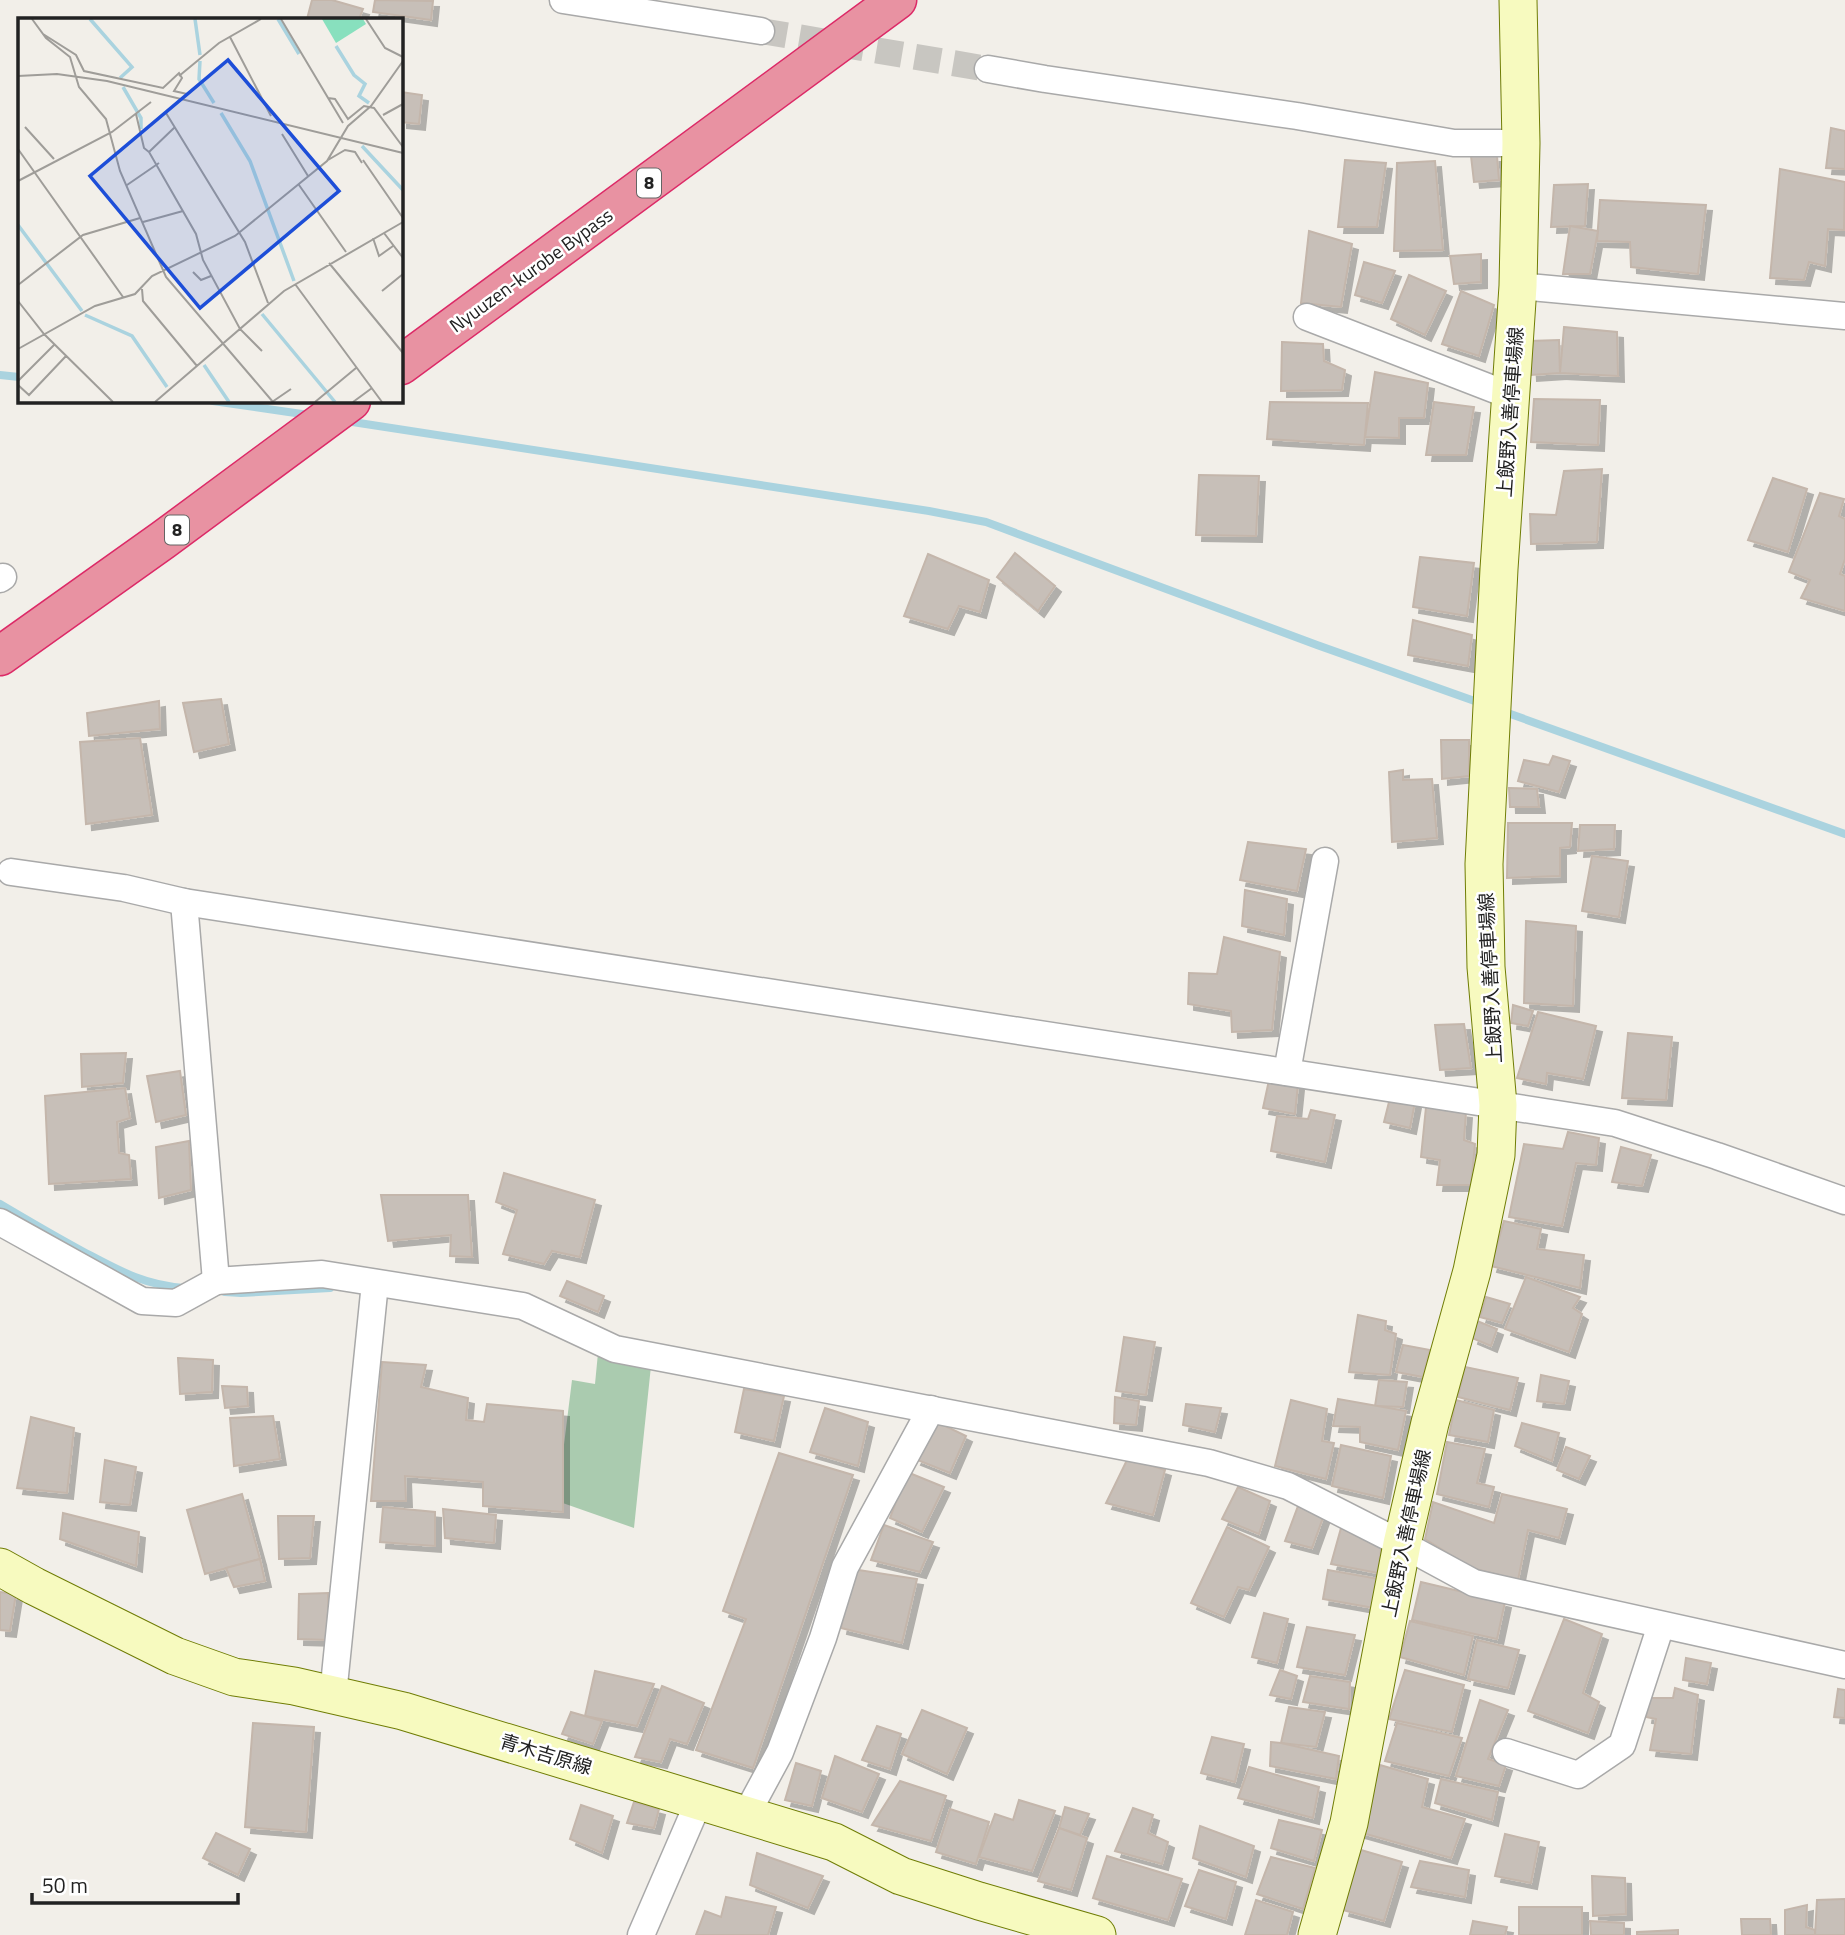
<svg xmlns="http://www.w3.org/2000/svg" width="1845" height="1935" font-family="'Titillium Web','Noto Sans JP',sans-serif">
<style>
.cemetery{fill:#aacbaf}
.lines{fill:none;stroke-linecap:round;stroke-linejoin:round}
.stream{stroke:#aad3df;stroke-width:8}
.building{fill:#c7bfb8;stroke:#c4b6ab;stroke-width:2;filter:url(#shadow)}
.street-tunnel{stroke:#c8c6c1;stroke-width:26;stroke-dasharray:26 13;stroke-linecap:butt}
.street-casing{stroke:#a9a9a9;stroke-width:29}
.secondary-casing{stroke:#707d05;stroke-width:39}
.highway-casing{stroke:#dc2a67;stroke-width:41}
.street{stroke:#fff;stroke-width:26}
.secondary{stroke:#f7fabf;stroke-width:37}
.highway{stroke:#e892a2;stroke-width:38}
.labels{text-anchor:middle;stroke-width:5;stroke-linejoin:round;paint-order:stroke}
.shield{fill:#fff;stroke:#646464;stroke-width:2}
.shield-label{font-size:18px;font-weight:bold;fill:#222}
.street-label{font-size:19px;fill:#222;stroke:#fff}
.inset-river{fill:none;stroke:#aad3df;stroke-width:3.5}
.inset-road{fill:none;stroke:#9f9d99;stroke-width:2}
.view{fill:#1d4ed8;fill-opacity:0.15;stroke:#1d4ed8;stroke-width:3.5}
.inset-edge{fill:none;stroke:#222;stroke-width:3.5}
</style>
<defs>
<filter id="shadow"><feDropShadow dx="6" dy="6" stdDeviation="0" flood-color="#0004"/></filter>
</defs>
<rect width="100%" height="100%" fill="#f2efe9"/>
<path class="cemetery" d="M598,1353L651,1366L634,1528L557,1501L572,1380L595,1384Z"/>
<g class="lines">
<g class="stream">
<path d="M0,375L19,377"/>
<path d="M213,401L309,415"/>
<path d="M346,421L929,511L986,522L1317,645L1483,704"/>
<path d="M1502,711L1845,834"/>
<path d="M0,1204C27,1220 54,1236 82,1251C118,1270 143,1285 184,1288"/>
<path d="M225,1292L241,1293L330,1288"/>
</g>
</g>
<g class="building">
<path d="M312,0H332L363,9L359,19H307Z"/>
<path d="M375,0L433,1L431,20L373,12Z"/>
<path d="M401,92L422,95L419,124L401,122Z"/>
<path d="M1831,128L1845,131V169L1826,168Z"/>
<path d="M1471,156H1497L1499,180L1474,182Z"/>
<path d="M1345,160L1386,163L1377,227H1338Z"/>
<path d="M1435,161L1443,250L1394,251L1397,163Z"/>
<path d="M1780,169L1845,182L1844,230L1828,229L1825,266L1809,262L1804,280L1770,278Z"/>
<path d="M1588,184L1585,226L1551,227L1554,185Z"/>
<path d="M1600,200L1706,205L1698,274L1631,267L1630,242L1597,241Z"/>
<path d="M1570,226L1598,231L1590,274H1563Z"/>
<path d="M1309,231L1352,244L1341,307L1301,303Z"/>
<path d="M1481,254V282L1454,284L1450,256Z"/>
<path d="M1364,262L1395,271L1382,303L1355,295Z"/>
<path d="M1409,275L1446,291L1425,335L1391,319Z"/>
<path d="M1461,291L1494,305L1479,356L1442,344Z"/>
<path d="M1564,327L1617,332L1618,376L1560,373Z"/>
<path d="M1559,340L1560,373L1531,375L1529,341Z"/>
<path d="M1282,342L1323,344L1324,361L1345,370L1342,390L1281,391Z"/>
<path d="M1375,372L1428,383L1424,418H1399V438L1365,437Z"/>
<path d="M1534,399L1600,400L1598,445L1531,442Z"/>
<path d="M1270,402L1368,403L1364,445L1267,439Z"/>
<path d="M1434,402L1474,407L1466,455H1426Z"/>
<path d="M1602,469L1597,542L1531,544L1530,514L1556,515L1564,471Z"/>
<path d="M1199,475L1259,476L1256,536L1196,535Z"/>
<path d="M1773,478L1807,489L1788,552L1748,540Z"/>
<path d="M1820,493L1844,499L1839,516L1845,519V559L1840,574L1845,576V611L1801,598L1810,580L1789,572Z"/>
<path d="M1015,553L1055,586L1038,611L997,577Z"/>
<path d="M928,554L989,580L980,612L959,606L948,629L904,616Z"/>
<path d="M1420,557L1474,563L1467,616L1413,607Z"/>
<path d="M1413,620L1472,635L1468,666L1408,655Z"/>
<path d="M221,699L229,744L194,752L183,703Z"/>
<path d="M159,701L160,729L89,736L87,713Z"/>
<path d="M140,738L152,815L86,824L80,742Z"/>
<path d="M1441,740H1469V776L1442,779Z"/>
<path d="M1553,756L1570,761L1559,792L1518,781L1524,760L1549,765Z"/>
<path d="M1403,770V780L1432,779L1437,838L1392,842L1389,772Z"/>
<path d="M1509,788L1537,789L1539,807H1510Z"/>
<path d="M1508,823H1572L1570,847L1560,848V876L1507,878Z"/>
<path d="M1580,825H1615L1614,849L1578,851Z"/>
<path d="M1248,842L1306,849L1297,891L1240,880Z"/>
<path d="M1592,856L1628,861L1619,917L1582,911Z"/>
<path d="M1245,890L1287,899L1284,935L1242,926Z"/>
<path d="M1526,921L1576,926L1573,1006L1524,1003Z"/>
<path d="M1224,937L1280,952L1272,1030L1232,1032L1231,1011L1188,1004L1189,973L1217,974Z"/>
<path d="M1513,1005L1533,1011L1528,1026L1511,1023Z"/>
<path d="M1538,1012L1596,1026L1583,1079L1547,1073L1546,1084L1517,1078Z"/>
<path d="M1464,1024L1471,1068L1440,1070L1435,1025Z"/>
<path d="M1628,1033L1672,1037L1666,1100L1622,1098Z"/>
<path d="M126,1053L123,1083L82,1087L81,1054Z"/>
<path d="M180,1071L186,1115L156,1122L147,1076Z"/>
<path d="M1269,1080L1298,1084L1295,1114L1263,1108Z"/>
<path d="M125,1088L130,1118L117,1122L119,1153L129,1155L131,1179L49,1184L45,1096Z"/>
<path d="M1390,1098L1415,1102L1410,1128L1384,1122Z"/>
<path d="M1426,1107L1466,1112L1464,1140L1475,1144L1471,1185H1437L1440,1160L1421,1157Z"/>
<path d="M1311,1110L1335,1115L1325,1162L1271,1151L1277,1116L1308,1119Z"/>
<path d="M1568,1132L1599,1138L1596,1165L1576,1163L1562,1226L1509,1217L1524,1144L1563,1149Z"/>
<path d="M189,1141L191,1190L159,1198L156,1147Z"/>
<path d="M1621,1147L1651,1155L1642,1186L1612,1182Z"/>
<path d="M504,1173L595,1200L580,1257L552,1251L544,1264L503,1254L517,1210L496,1202Z"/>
<path d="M381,1195H468L472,1257L450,1256L451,1235L388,1241Z"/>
<path d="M1504,1221L1541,1229L1537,1249L1584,1255L1580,1288L1491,1266Z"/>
<path d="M1526,1277L1580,1297L1573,1308L1582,1314L1569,1352L1505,1329Z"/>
<path d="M567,1281L604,1296L598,1312L560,1296Z"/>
<path d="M1486,1297L1510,1304L1502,1323L1480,1317Z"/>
<path d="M1358,1315L1386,1321L1385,1330L1396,1334L1390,1375L1349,1372Z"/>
<path d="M1477,1321L1497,1329L1491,1346L1472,1338Z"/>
<path d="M1124,1337L1155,1342L1146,1395L1116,1391Z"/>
<path d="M1403,1345L1430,1350L1423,1377L1396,1372Z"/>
<path d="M178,1358L213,1360L212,1392L180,1394Z"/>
<path d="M382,1362L426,1365L421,1387L468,1398L466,1420L484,1422L487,1404L563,1411V1512L483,1506V1482L405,1476L406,1501H371Z"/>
<path d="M1465,1367L1518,1378L1510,1410L1458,1397Z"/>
<path d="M1541,1375L1569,1381L1564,1404L1537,1401Z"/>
<path d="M1379,1380L1407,1382L1403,1407L1375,1406Z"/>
<path d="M222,1386L247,1387L248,1406L225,1408Z"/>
<path d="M744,1389L784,1396L774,1441L735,1432Z"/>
<path d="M1115,1397L1139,1401L1136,1425L1114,1423Z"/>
<path d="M1338,1399L1406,1411L1398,1450L1360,1442V1427L1333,1426Z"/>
<path d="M1291,1400L1327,1409L1322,1441L1334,1443L1326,1479L1275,1466Z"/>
<path d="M1456,1400L1494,1410L1488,1442L1449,1435Z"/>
<path d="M1186,1404L1221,1408L1215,1432L1183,1425Z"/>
<path d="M825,1408L868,1422L858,1466L810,1452Z"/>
<path d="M273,1416L280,1459L234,1466L230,1418Z"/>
<path d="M31,1417L74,1428L67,1493L17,1488Z"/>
<path d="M935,1421L966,1436L950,1473L915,1459Z"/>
<path d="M1522,1423L1559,1433L1552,1461L1515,1446Z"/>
<path d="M1447,1442L1485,1449L1477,1483L1494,1487L1489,1507L1437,1494Z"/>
<path d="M1341,1445L1391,1456L1383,1498L1332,1486Z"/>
<path d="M1566,1447L1590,1456L1579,1479L1557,1470Z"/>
<path d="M779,1453L853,1475L753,1768L696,1750L746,1619L723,1611Z"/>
<path d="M1128,1458L1165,1470L1153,1515L1106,1503Z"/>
<path d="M105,1460L136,1467L130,1505L100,1502Z"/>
<path d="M907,1472L944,1487L922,1532L890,1518Z"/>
<path d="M1238,1487L1270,1501L1259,1534L1222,1519Z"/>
<path d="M242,1494L260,1559L205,1574L187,1510Z"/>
<path d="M1502,1494L1567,1509L1559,1538L1528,1530L1518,1580L1472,1568L1425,1539L1433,1502L1494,1523Z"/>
<path d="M1298,1506L1324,1515L1312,1548L1285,1541Z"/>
<path d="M383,1507L435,1512V1546L380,1542Z"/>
<path d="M443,1509L496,1515L494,1543L445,1538Z"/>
<path d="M63,1513L139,1532L136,1566L60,1539Z"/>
<path d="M278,1516H314L310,1558L279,1559Z"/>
<path d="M884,1525L933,1542L920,1572L871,1560Z"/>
<path d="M1227,1527L1269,1547L1249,1590L1238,1587L1224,1617L1191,1603Z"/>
<path d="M1341,1528L1382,1542L1378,1573L1331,1564Z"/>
<path d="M260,1559L265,1581L234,1587L226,1568Z"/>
<path d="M852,1569L917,1579L902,1643L841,1628Z"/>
<path d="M1328,1570L1379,1579L1374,1608L1323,1599Z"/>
<path d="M1421,1582L1505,1602L1497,1639L1412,1620Z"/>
<path d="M0,1592L16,1594L10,1631L0,1630Z"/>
<path d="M328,1593L329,1640L298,1639L299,1594Z"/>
<path d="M1264,1613L1288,1619L1277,1663L1252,1657Z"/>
<path d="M1564,1619L1602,1634L1583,1693L1599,1702L1588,1733L1528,1711Z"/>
<path d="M1410,1621L1473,1636L1464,1675L1400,1657Z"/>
<path d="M1307,1627L1355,1635L1345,1675L1297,1667Z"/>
<path d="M1477,1640L1519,1650L1508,1688L1468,1679Z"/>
<path d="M1686,1658L1711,1663L1707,1684L1683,1680Z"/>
<path d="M1280,1670L1297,1676L1291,1699L1270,1695Z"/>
<path d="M1405,1670L1464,1685L1452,1732L1389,1719Z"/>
<path d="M595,1671L654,1684L637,1726L585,1716Z"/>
<path d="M1310,1676L1350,1682L1349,1709L1303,1702Z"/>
<path d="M662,1686L704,1703L687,1744L670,1739L661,1762L635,1757Z"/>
<path d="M1675,1688L1698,1695L1691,1754L1650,1750L1656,1719L1646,1717L1649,1698H1673Z"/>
<path d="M1838,1689L1845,1690V1718L1834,1717Z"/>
<path d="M1480,1700L1508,1710L1488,1759L1506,1765L1499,1786L1456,1776Z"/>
<path d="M1289,1707L1325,1712L1316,1747L1281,1743Z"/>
<path d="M922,1710L967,1728L947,1774L902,1754Z"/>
<path d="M571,1712L602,1721L593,1744L562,1734Z"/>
<path d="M253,1723L314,1727L306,1832L245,1827Z"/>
<path d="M1397,1723L1462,1738L1449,1776L1385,1761Z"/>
<path d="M877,1726L901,1734L890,1769L862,1760Z"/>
<path d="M1212,1737L1244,1744L1235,1782L1201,1773Z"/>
<path d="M1271,1742L1281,1743L1339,1756L1336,1779L1270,1766Z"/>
<path d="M835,1756L879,1774L862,1812L822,1798Z"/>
<path d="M796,1763L821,1771L812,1806L785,1800Z"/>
<path d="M1380,1765L1428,1779L1422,1807L1465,1819L1451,1858L1359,1832Z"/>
<path d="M1249,1767L1319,1787L1313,1818L1238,1798Z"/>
<path d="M1441,1779L1498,1792L1492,1820L1435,1803Z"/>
<path d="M900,1781L946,1796L931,1841L872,1825Z"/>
<path d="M1019,1800L1055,1811L1032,1871L979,1857L995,1814L1013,1820Z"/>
<path d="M634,1802L659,1809L654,1828L627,1823Z"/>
<path d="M581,1805L613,1816L602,1853L570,1839Z"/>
<path d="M1065,1807L1089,1814L1080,1835L1059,1828Z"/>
<path d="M1133,1808L1153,1815L1148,1833L1168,1842L1162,1864L1115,1851Z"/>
<path d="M950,1809L989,1822L976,1864L936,1852Z"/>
<path d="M1279,1820L1322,1830L1314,1861L1271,1848Z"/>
<path d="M1200,1826L1254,1846L1246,1877L1193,1858Z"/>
<path d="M1059,1828L1087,1838L1071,1890L1038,1881Z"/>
<path d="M216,1833L250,1849L238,1875L203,1858Z"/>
<path d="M1505,1834L1539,1842L1531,1883L1495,1876Z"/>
<path d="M1361,1850L1402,1862L1384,1921L1343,1910Z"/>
<path d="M757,1853L823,1876L808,1908L750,1885Z"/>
<path d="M1107,1856L1182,1879L1168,1920L1093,1898Z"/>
<path d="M1271,1857L1315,1868L1303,1909L1257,1894Z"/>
<path d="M1420,1861L1469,1870L1465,1897L1411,1887Z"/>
<path d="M1199,1870L1236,1882L1226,1919L1185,1906Z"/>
<path d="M1592,1876L1625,1878L1626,1914L1593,1916Z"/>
<path d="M726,1897L776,1907L768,1935H696L705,1911L721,1917Z"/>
<path d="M1845,1899V1935H1815L1817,1900Z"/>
<path d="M1256,1900L1293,1912L1287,1935H1245Z"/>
<path d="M1807,1905L1806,1927L1815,1930V1935H1785V1910Z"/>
<rect x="1519" y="1907" width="63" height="28"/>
<path d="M1741,1919H1770L1771,1935H1742Z"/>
<path d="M1473,1921L1507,1927L1505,1935H1470Z"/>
<path d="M1590,1921L1624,1923V1935H1591Z"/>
<path d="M1678,1930V1935H1637V1932Z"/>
</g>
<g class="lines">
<path class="street-tunnel" d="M761,31L988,69"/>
<g class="street-casing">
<g id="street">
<path d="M563,0L761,31"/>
<path d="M988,69L1045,79L1297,116L1454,143H1521"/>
<path d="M1518,286L1845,316"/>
<path d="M1307,317L1511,396"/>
<path d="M0,579L3,577"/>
<path d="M11,872L124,888L184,902L1615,1123L1717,1156L1845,1201"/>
<path d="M184,902L216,1281L322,1274L523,1306L615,1349L1209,1463L1288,1486L1402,1544L1474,1583L1845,1665"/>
<path d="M1287,1072L1325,861"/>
<path d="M0,1222L142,1301L176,1303L216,1281"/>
<path d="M333,1695L375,1283"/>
<path d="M1506,1752L1578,1775L1622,1745L1661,1625"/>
<path d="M746,1815L780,1752L823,1638L845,1567L931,1409"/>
<path d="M641,1935L699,1801"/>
</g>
</g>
<g class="secondary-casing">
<g id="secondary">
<path d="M0,1567L34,1586L175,1656L234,1677L294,1686L403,1711L834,1842L901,1876L979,1901L1097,1935"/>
<path d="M1317,1935L1349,1823L1402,1544L1430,1423L1472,1271L1496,1155L1498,1105L1486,967L1484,864L1499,569L1518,286L1521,143L1518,0"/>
</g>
</g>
<g class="highway-casing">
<g id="highway">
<path d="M401,365L897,0"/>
<path d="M0,656L163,540L351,401"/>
</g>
</g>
<use href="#street" class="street"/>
<use href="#secondary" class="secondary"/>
<use href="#highway" class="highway"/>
</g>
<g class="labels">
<g class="shield">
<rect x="637" y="168.5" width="24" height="29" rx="5"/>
<rect x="165" y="515.5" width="24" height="29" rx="5"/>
</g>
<g class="shield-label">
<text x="649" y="189">8</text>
<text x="177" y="536">8</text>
</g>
<g class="street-label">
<text transform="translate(531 270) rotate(-36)" y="7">Nyuuzen-kurobe Bypass</text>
<text transform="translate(1510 412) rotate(-86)" y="7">上飯野入善停車場線</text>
<text transform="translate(1490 978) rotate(-93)" y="7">上飯野入善停車場線</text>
<text transform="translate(1406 1533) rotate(-78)" y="7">上飯野入善停車場線</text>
<text transform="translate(546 1754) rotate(17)" y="7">青木吉原線</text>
</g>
</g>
<g transform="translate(18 18)">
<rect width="385" height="385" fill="#f2efe9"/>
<path d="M304,1H345L348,6L318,25Z" fill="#88e0be"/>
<path class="inset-river" d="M72,1L114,49L102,60M177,1L182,37M260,1L281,36M318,28L336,57L347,66L341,78L351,85M182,43L181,61L196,85M105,69L123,100V111M203,95L232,143L276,263M344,128L385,172M0,207L64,293M244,296L317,384M67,297L114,318L149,369M186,347L211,384"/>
<path class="inset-road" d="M14,1L28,20L52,39L61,69L88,101L102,153L148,259L255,384M263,1L325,105M348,1L367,30L385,39M25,16L58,37L66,53L145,70L161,55L164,60L156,73L169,76M212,19L253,98M0,58L39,56L89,63L385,135M161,58L201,25L243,1M310,80L317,81L330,101L346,88L356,90L385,129M148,95L227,224L250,285M118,96L126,130L131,134M365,97L385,86M7,109L36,141M157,109L131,134L178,216L185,242L222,311L244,333M264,116L290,158M0,131L105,279M310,142L327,132L337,134L344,145M345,142L385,200M0,163L94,114L133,84M109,167L141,145M281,167L328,234M125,204L165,193M366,215L385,240M355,220L361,238L375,228M311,245L385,335M175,254L183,262L193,258M277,266L364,384M0,267L65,217L122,200M124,271L125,283L179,348M364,273L385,256M0,283L26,316L95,384M0,331L77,288L117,276L134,258L217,218L309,143L330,108L353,88L385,43M0,363L36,327M0,367L11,377L48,338M137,384L266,273L385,204M254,384L273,371M297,384L338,350M335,384L354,370"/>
<path class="view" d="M210,42L321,173L182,290L72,158Z"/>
<rect width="385" height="385" class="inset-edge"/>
</g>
<path d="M32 1893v10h206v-10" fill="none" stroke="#222222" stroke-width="3.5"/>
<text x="42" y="1893" font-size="21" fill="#222222" stroke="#ffffff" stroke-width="5" paint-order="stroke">50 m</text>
</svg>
